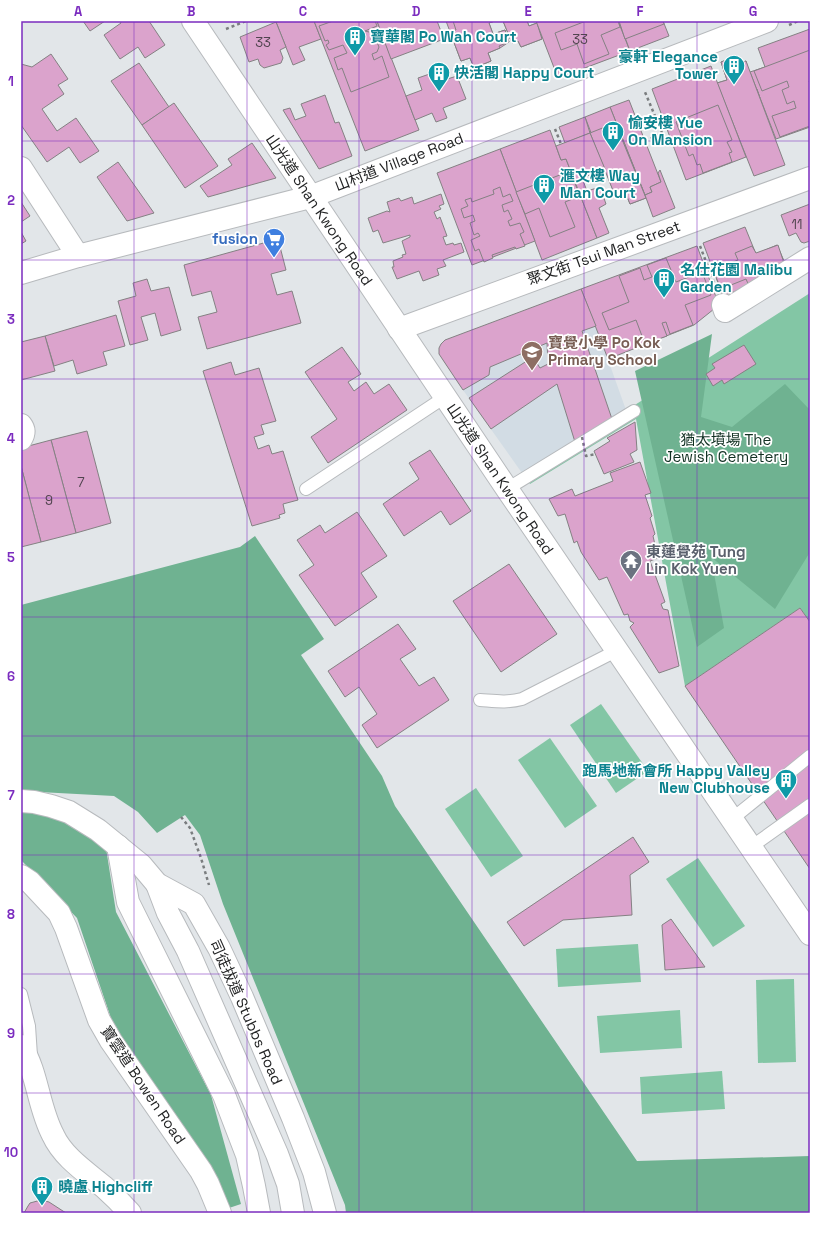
<svg xmlns="http://www.w3.org/2000/svg" width="831" height="1234" font-family="'Space Grotesk','Noto Sans TC',sans-serif">
<style>
.built{fill:#d2dce4}
.green{fill:#83c6a5}
.forest{fill:#6fb291}
.building{fill:#dba3cc;stroke:#848183}
.lines{fill:none;stroke-linecap:round;stroke-linejoin:round}
.lane-casing{stroke:#b7babd;stroke-width:14}
.street-casing{stroke:#b7babd;stroke-width:24}
.secondary-casing{stroke:#b7babd;stroke-width:24}
.path{stroke:#7a7d7f;stroke-width:2.5;stroke-dasharray:3 3;stroke-linecap:butt}
.lane{stroke:#fff;stroke-width:12}
.street{stroke:#fff;stroke-width:22}
.secondary{stroke:#fff;stroke-width:22}
.path-bridge{stroke:#7a7d7f;stroke-width:2.5;stroke-dasharray:3 3;stroke-linecap:butt}
.grid{fill:none;stroke:#7b2cbf;stroke-width:1;stroke-opacity:0.55}
.labels{text-anchor:middle;stroke-width:3.5;stroke-linejoin:round;paint-order:stroke}
.number-label{font-size:13px;fill:#51444f}
.culture-label{font-size:15px;font-weight:bold;fill:#0d838f;stroke:#fff;text-anchor:start}
.street-label{font-size:15px;fill:#232425;stroke:#fff}
.shop-label{font-size:15px;font-weight:bold;fill:#366cbe;stroke:#fff;text-anchor:end}
.education-label{font-size:15px;font-weight:bold;fill:#785e54;stroke:#fff;text-anchor:start}
.park-label{font-size:15px;fill:#123123;stroke:#fff}
.worship-label{font-size:15px;font-weight:bold;fill:#5b616d;stroke:#fff;text-anchor:start}
.neatline{fill:none;stroke:#7b2cbf;stroke-width:1.5}
.grid-label{font-size:13px;text-anchor:middle;font-weight:bold;fill:#7b2cbf}
</style>
<rect width="100%" height="100%" fill="#e2e6e9"/>
<path class="built" d="M596,326L626,410L522,473L463,390L439,354V348L445,340Z"/>
<g class="green">
<path d="M810,293V622L800,608L685,686L636,419L530,484L523,473L627,410Z"/>
<path d="M601,704L648,771L616,793L570,725Z"/>
<path d="M550,738L597,806L565,828L518,760Z"/>
<path d="M476,788L523,856L491,877L445,809Z"/>
<path d="M698,858L745,926L713,947L666,879Z"/>
<path d="M638,944L641,982L558,987L556,949Z"/>
<path d="M794,979L796,1062L758,1063L756,980Z"/>
<path d="M680,1010L682,1048L600,1053L597,1016Z"/>
<path d="M722,1071L725,1109L642,1114L640,1077Z"/>
</g>
<g class="forest">
<path d="M712,334L701,417L732,427L785,384L810,410V552L775,609L711,557L724,628L697,647L635,371Z"/>
<path d="M255,536L324,639L301,655L382,776L395,806L637,1161L810,1156V1213H346L345,1205L223,904L200,835L185,815L157,833L138,812L114,796L21,791V605L240,547Z"/>
<path d="M21,811L58,816L106,848L116,912L211,1095L241,1204L229,1208L115,1030L77,918L21,860Z"/>
</g>
<g class="building">
<path d="M83,21H105L90,31Z"/>
<path d="M120,21H149L165,45L145,58L138,47L120,59L104,35L121,23Z"/>
<path d="M279,21H314L321,39L299,47L305,60L293,65L276,22Z"/>
<path d="M314,21H377L419,130L365,151Z"/>
<path d="M333,21H375L377,26L365,31L373,33L379,47L377,52L372,54L374,60L382,56L389,77L351,92L342,68L338,70L334,58L347,53L343,45L329,50L326,45L329,43L328,40L325,41L319,26Z"/>
<path d="M377,21H437L444,39L391,59Z"/>
<path d="M446,21H495L489,23L493,34L505,30L509,42L500,48L488,53L491,61L474,68L470,58L461,61Z"/>
<path d="M453,21H495L489,23L493,34L505,30L509,42L499,46L500,48L488,53L491,61L474,68L470,58L461,61L450,32L456,30Z"/>
<path d="M503,21H527L529,26L537,23L542,39L521,47L518,41L512,43Z"/>
<path d="M503,21H527L529,26L537,23L542,39L521,47L518,41L512,43Z"/>
<path d="M536,21H618L630,51L558,78Z"/>
<path d="M586,21H618L620,27L601,35L609,54L584,64L577,44L561,50L555,33Z"/>
<path d="M619,21H663L669,36L630,51Z"/>
<path d="M619,21H663L664,24L625,39Z"/>
<path d="M276,22L286,47L280,50L283,58L281,63L264,68L260,65L258,59L249,62L240,37Z"/>
<path d="M810,29V127L776,139L750,72L765,67L758,48Z"/>
<path d="M810,50V81H809L810,84V126L780,137L772,116L796,108L794,101L787,104L782,90L789,87L787,81L762,91L754,71Z"/>
<path d="M51,54L68,79L58,85L64,94L42,109L57,131L76,118L99,151L80,163L69,147L47,162L21,125V64L32,67Z"/>
<path d="M737,56L740,63L746,61L748,69L744,70L747,76L741,78L743,84L748,82L752,91L757,89L760,98L757,99L760,108L737,117L730,98L724,100L717,83L727,80L721,62Z"/>
<path d="M737,56L740,63L746,61L785,165L754,176L717,83L727,80L721,62Z"/>
<path d="M139,63L169,107L142,125L111,81Z"/>
<path d="M711,66L746,157L686,180L652,89Z"/>
<path d="M441,70L444,80L457,76L466,99L443,108L447,118L436,122L432,113L415,120L406,96L422,90L418,78Z"/>
<path d="M325,95L335,123L339,122L352,156L319,169L283,110L290,108L295,120L306,116L301,104Z"/>
<path d="M629,100L661,182L650,187L652,192L645,195L610,107Z"/>
<path d="M174,103L218,166L185,188L142,125Z"/>
<path d="M718,105L732,140L727,142L732,152L729,153L732,162L703,173L700,164L697,165L693,154L689,156L676,122Z"/>
<path d="M610,107L646,198L630,204L626,194L616,198L585,117Z"/>
<path d="M585,117L590,133L565,143L559,127Z"/>
<path d="M610,125L614,134L619,132L646,198L630,204L626,194L616,198L590,133Z"/>
<path d="M550,130L561,160L566,159L597,238L542,260L500,149Z"/>
<path d="M590,133L605,169L582,178L587,191L600,187L606,204L599,208L609,233L597,238L566,159L561,160L556,146Z"/>
<path d="M252,143L276,178L208,197L200,186L232,165L228,159Z"/>
<path d="M500,149L535,241L472,265L437,173Z"/>
<path d="M118,162L154,213L127,221L97,177Z"/>
<path d="M660,170L675,208L653,217L645,195L652,192L650,187L661,182L658,173Z"/>
<path d="M570,171L580,196L565,202L575,227L550,237L539,208L525,214L516,192Z"/>
<path d="M500,187L503,197L510,194L513,201L502,205L504,212L508,210L512,219L508,221L510,226L520,223L524,232L520,234L525,246L516,249L515,247L492,255L493,258L484,262L479,249L475,251L471,240L480,236L478,233L474,235L470,223L475,221L473,215L464,218L461,209L468,206L465,200L471,198L472,202L494,194L493,190Z"/>
<path d="M441,194L444,204L439,206L441,209L434,212L437,219L440,217L447,236L443,237L446,245L453,243L454,245L461,243L464,252L443,260L446,266L437,269L439,275L423,281L419,271L397,279L392,267H394L393,261L403,257L402,255L406,254L402,241L410,237V235L383,243L378,230L373,232L368,218L387,211L390,212L387,202L399,198L401,201L412,197L414,204Z"/>
<path d="M21,202L30,216L21,222Z"/>
<path d="M810,204V241L804,243L801,242L796,233L789,236L781,215Z"/>
<path d="M745,227L756,254L777,245L785,263L766,279L723,296L703,243Z"/>
<path d="M21,232L26,241L21,244Z"/>
<path d="M278,239L286,270L271,274L277,295L292,291L301,323L207,349L198,317L217,312L211,291L192,296L184,265Z"/>
<path d="M778,245L784,263L762,273L765,279L749,286L746,279L721,289L713,270L738,260L735,253L752,246L756,253Z"/>
<path d="M697,246L719,305L694,325L608,359L581,289Z"/>
<path d="M666,258L676,282L702,272L711,295L685,305L693,325L670,334L666,322L662,323L667,336L645,344L636,320L609,330L602,313L629,302L619,276L640,268L644,280L652,277L647,265Z"/>
<path d="M147,279L151,291L169,287L181,330L161,336L155,313L141,317L148,340L130,345L118,301L136,296L133,283Z"/>
<path d="M581,289L596,326L582,331L612,419L575,442L557,384L491,429L469,398L533,357L540,368L548,364L547,343L490,367L489,375L463,390L439,354V348L441,344L445,340Z"/>
<path d="M116,315L125,346L103,352L107,365L77,374L73,360L54,366L45,336Z"/>
<path d="M45,336L55,371L21,380V342Z"/>
<path d="M744,345L756,364L724,384L722,380L713,386L706,374L715,368L712,364Z"/>
<path d="M342,347L361,374L348,382L354,391L366,382L374,394L389,384L407,410L328,463L311,437L337,419L305,372Z"/>
<path d="M231,362L235,375L259,368L276,421L261,425L264,434L254,437L258,449L269,445L272,454L283,451L298,500L283,504L285,513L279,515L280,518L252,526L203,371Z"/>
<path d="M635,422L637,450L630,454L634,462L604,474L594,451L610,441L607,438Z"/>
<path d="M87,431L111,523L76,533L51,440Z"/>
<path d="M51,440L76,533L41,542L21,466V448Z"/>
<path d="M430,450L471,511L450,525L441,511L404,536L383,504L419,479L409,463Z"/>
<path d="M640,462L651,493L645,495L652,516L650,518L655,534L653,536L658,558L650,561L665,602L661,604L663,609L668,610L679,666L659,673L630,627L634,623L630,621L628,614L624,615L607,577L599,580L581,552L577,541L574,543L565,514L558,516L549,499L572,489L575,496L613,481L610,473Z"/>
<path d="M21,466L41,542L21,547Z"/>
<path d="M357,512L387,556L361,573L377,597L335,626L299,575L314,565L297,540L320,525L325,533Z"/>
<path d="M509,564L557,634L501,672L453,601Z"/>
<path d="M800,608L810,622V869L685,686Z"/>
<path d="M398,624L416,649L400,659L419,686L434,677L449,700L377,748L362,725L377,714L359,687L345,697L328,671Z"/>
<path d="M633,837L649,862L630,875L632,915L563,920L524,946L507,922Z"/>
<path d="M671,919L705,967L665,970L662,925Z"/>
<path d="M41,1200L49,1202L66,1213H24L28,1206L30,1203Z"/>
</g>
<g class="lines">
<g class="lane-casing">
<g id="lane">
<path d="M306,489L445,397"/>
<path d="M507,489L634,411"/>
<path d="M480,700C495,701 507,703 522,699L616,651"/>
<path d="M732,819L810,756"/>
<path d="M751,847L810,805"/>
<path d="M21,994L29,1026L31,1056"/>
</g>
</g>
<g class="street-casing">
<g id="street">
<path d="M193,21L507,489L810,934"/>
<path d="M21,168L78,256"/>
<path d="M21,273L78,256L310,197L767,21"/>
<path d="M723,305L725,311L810,258"/>
<path d="M399,329L810,178"/>
<path d="M21,425C25,430 24,434 21,439"/>
<path d="M21,876L30,882L59,913L66,928L99,1020L111,1041L201,1171L208,1184L220,1213"/>
</g>
</g>
<g class="secondary-casing">
<g id="secondary">
<path d="M21,801L34,802L51,806L69,812L98,830L141,865L157,884L194,904L219,948L242,997L293,1118L314,1172L325,1213"/>
<path d="M118,846L128,902L224,1095L247,1155L254,1186L259,1213"/>
<path d="M157,884L168,913L188,951L277,1154L288,1184L293,1213"/>
<path d="M21,1046C38,1073 38,1107 53,1135C63,1157 86,1172 104,1187C113,1195 122,1204 130,1213"/>
</g>
</g>
<g class="path">
<path d="M789,25L798,21"/>
<path d="M226,29L246,21"/>
<path d="M555,129L561,144"/>
<path d="M645,141L662,133L645,92"/>
<path d="M700,246L715,285"/>
<path d="M181,817L190,828L201,858L209,885"/>
</g>
<use href="#lane" class="lane"/>
<use href="#street" class="street"/>
<use href="#secondary" class="secondary"/>
<path class="path-bridge" d="M582,437L586,456L596,454"/>
</g>
<path class="grid" d="M134,21V1213M247,21V1213M359,21V1213M472,21V1213M584,21V1213M697,21V1213M21,141H810M21,260H810M21,379H810M21,498H810M21,617H810M21,736H810M21,855H810M21,974H810M21,1093H810"/>
<defs>
<g id="building-pin" transform="scale(1.15)"><path d="M0 17L-7.5 6A9.5 9.5 0 1 1 7.5 6Z" fill="#0f9aa8" stroke="#fff"/><path d="M-4-6H4V6H1V3H-1V6H-4ZM-2.5-4.3h1.7v1.8h-1.7ZM.8-4.3h1.7v1.8H.8ZM-2.5-1h1.7V.8h-1.7ZM.8-1h1.7V.8H.8Z" fill="#fff"/></g>
<g id="supermarket-pin" transform="scale(1.15)"><path d="M0 17L-7.5 6A9.5 9.5 0 1 1 7.5 6Z" fill="#3f7fe0" stroke="#fff"/><path d="M-6-5.5h2.5l.6 2H6L4.5 2H-2.5L-4.4-4H-6ZM-1.5 3.2a1.3 1.3 0 1 0 .1 0ZM3 3.2a1.3 1.3 0 1 0 .1 0Z" fill="#fff"/></g>
<g id="school-pin" transform="scale(1.15)"><path d="M0 17L-7.5 6A9.5 9.5 0 1 1 7.5 6Z" fill="#8d6e63" stroke="#fff"/><path d="M0-5L7-2L0 1L-7-2ZM-4 1L0 2.5L4 1V4Q0 6-4 4Z" fill="#fff"/></g>
<g id="temple-pin" transform="scale(1.15)"><path d="M0 17L-7.5 6A9.5 9.5 0 1 1 7.5 6Z" fill="#6b7280" stroke="#fff"/><path d="M0-6L5-2H3V0L6.5 2.5H4V6H1.5V3h-3V6H-4V2.5H-6.5L-3 0V-2H-5Z" fill="#fff"/></g>
</defs>
<g fill-rule="evenodd">
<use href="#building-pin" x="355" y="37"/>
<use href="#building-pin" x="734" y="66"/>
<use href="#building-pin" x="439" y="73"/>
<use href="#building-pin" x="613" y="132"/>
<use href="#building-pin" x="544" y="185"/>
<use href="#supermarket-pin" x="274" y="239"/>
<use href="#building-pin" x="664" y="279"/>
<use href="#school-pin" x="532" y="352"/>
<use href="#temple-pin" x="631" y="561"/>
<use href="#building-pin" x="786" y="780"/>
<use href="#building-pin" x="42" y="1187"/>
</g>
<g class="labels">
<g class="number-label">
<text x="580" y="44">33</text>
<text x="263" y="47">33</text>
<text x="797" y="229">11</text>
<text x="81" y="487">7</text>
<text x="49" y="505">9</text>
</g>
<g class="culture-label">
<text x="370" y="42">寶華閣 Po Wah Court</text>
<text x="718" y="62" text-anchor="end">豪軒 Elegance<tspan x="718" dy="17">Tower</tspan></text>
<text x="454" y="78">快活閣 Happy Court</text>
<text x="628" y="128">愉安樓 Yue<tspan x="628" dy="17">On Mansion</tspan></text>
<text x="560" y="181">滙文樓 Way<tspan x="560" dy="17">Man Court</tspan></text>
<text x="680" y="275">名仕花園 Malibu<tspan x="680" dy="17">Garden</tspan></text>
<text x="770" y="776" text-anchor="end">跑馬地新會所 Happy Valley<tspan x="770" dy="17">New Clubhouse</tspan></text>
<text x="58" y="1192">曉盧 Highcliff</text>
</g>
<g class="street-label">
<text transform="translate(399 162) rotate(-21)" y="5">山村道 Village Road</text>
<text transform="translate(319 210) rotate(56)" y="5">山光道 Shan Kwong Road</text>
<text transform="translate(604 253) rotate(-20)" y="5">聚文街 Tsui Man Street</text>
<text transform="translate(500 479) rotate(56)" y="5">山光道 Shan Kwong Road</text>
<text transform="translate(246 1012) rotate(66)" y="5">司徒拔道 Stubbs Road</text>
<text transform="translate(143 1085) rotate(56)" y="5">寶雲道 Bowen Road</text>
</g>
<g class="shop-label">
<text x="258" y="244">fusion</text>
</g>
<g class="education-label">
<text x="548" y="348">寶覺小學 Po Kok<tspan x="548" dy="17">Primary School</tspan></text>
</g>
<g class="park-label">
<text x="726" y="445">猶太墳場 The<tspan x="726" dy="17">Jewish Cemetery</tspan></text>
</g>
<g class="worship-label">
<text x="646" y="557">東蓮覺苑 Tung<tspan x="646" dy="17">Lin Kok Yuen</tspan></text>
</g>
</g>
<rect width="831" height="1234" fill="none" stroke="#ffffff" stroke-width="44"/>
<rect x="22" y="22" width="787" height="1190" class="neatline"/>
<g class="grid-label">
<text x="78" y="16">A</text>
<text x="191" y="16">B</text>
<text x="303" y="16">C</text>
<text x="416" y="16">D</text>
<text x="528" y="16">E</text>
<text x="640" y="16">F</text>
<text x="753" y="16">G</text>
<text x="11" y="86">1</text>
<text x="11" y="205">2</text>
<text x="11" y="324">3</text>
<text x="11" y="443">4</text>
<text x="11" y="562">5</text>
<text x="11" y="681">6</text>
<text x="11" y="800">7</text>
<text x="11" y="919">8</text>
<text x="11" y="1038">9</text>
<text x="11" y="1157">10</text>
</g>
</svg>
